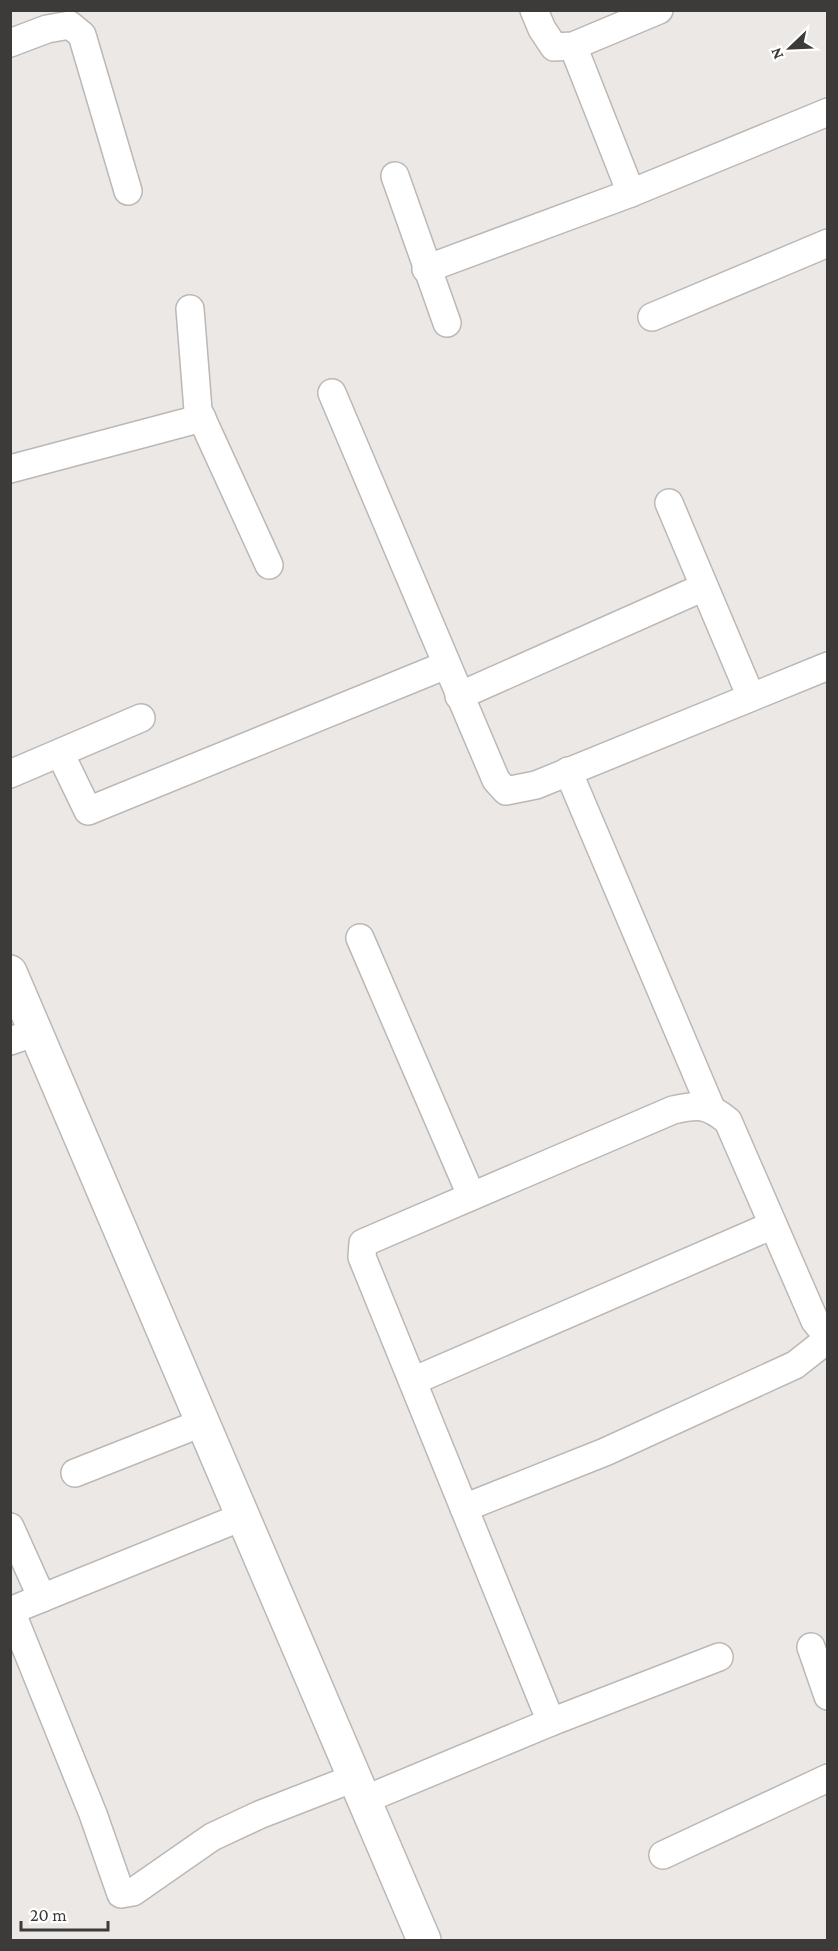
<svg xmlns="http://www.w3.org/2000/svg" width="838" height="1951" font-family="'Crimson Pro',serif">
<style>
.lines{fill:none;stroke-linecap:round;stroke-linejoin:round}
.minor-casing{stroke:#bbb8b6;stroke-width:30}
.tertiary-casing{stroke:#bbb8b6;stroke-width:36}
.minor{stroke:#fff;stroke-width:27}
.tertiary{stroke:#fff;stroke-width:33}
</style>
<rect width="100%" height="100%" fill="#ebe8e5"/>
<g class="lines">
<g class="minor-casing">
<g id="minor">
<path d="M534,10L542,29L554,47L573,46L659,10"/>
<path d="M10,43L47,29L70,25L82,35L128,191"/>
<path d="M573,46L631,193"/>
<path d="M395,176L447,323"/>
<path d="M426,269L631,193L828,112"/>
<path d="M190,309L198,410L269,565"/>
<path d="M652,317L828,243"/>
<path d="M332,393L496,780L506,791L536,785L828,666"/>
<path d="M10,469L202,418"/>
<path d="M669,503L751,697"/>
<path d="M459,696L704,587"/>
<path d="M60,753L88,811L446,665"/>
<path d="M568,771L711,1108"/>
<path d="M10,774L141,718"/>
<path d="M360,938L471,1195"/>
<path d="M10,1041L36,1032"/>
<path d="M413,1381L773,1225"/>
<path d="M75,1473L204,1422"/>
<path d="M464,1508L605,1452L795,1365L828,1339"/>
<path d="M10,1527L42,1598"/>
<path d="M10,1611L244,1516"/>
<path d="M11,1611L93,1814L121,1894L133,1892L212,1837L259,1815L354,1778"/>
<path d="M811,1647L828,1696"/>
<path d="M551,1722L362,1257L363,1243L673,1110C699,1104 707,1104 728,1121L815,1321L824,1332L828,1331"/>
<path d="M364,1800L551,1722L719,1657"/>
<path d="M663,1855L828,1778"/>
</g>
</g>
<g class="tertiary-casing">
<path id="tertiary" d="M10,972L424,1940"/>
</g>
<use href="#minor" class="minor"/>
<use href="#tertiary" class="tertiary"/>
</g>
<rect width="838" height="1951" fill="none" stroke="#3c3b3a" stroke-width="24"/>
<g transform="translate(790 48) rotate(247)" stroke="#ffffff" stroke-width="4.5" paint-order="stroke">
<path d="M0-4.5L10 22L0 15L-10 22Z" fill="#3c3b3a"/>
<text y="-9" font-size="16" font-weight="bold" text-anchor="middle" fill="#3c3b3a">N</text>
</g>
<path d="M21 1921v9h87v-9" fill="none" stroke="#3c3b3a" stroke-width="3"/>
<text x="30" y="1921" font-size="18" fill="#3c3b3a" stroke="#ffffff" stroke-width="4.5" paint-order="stroke">20 m</text>
</svg>
